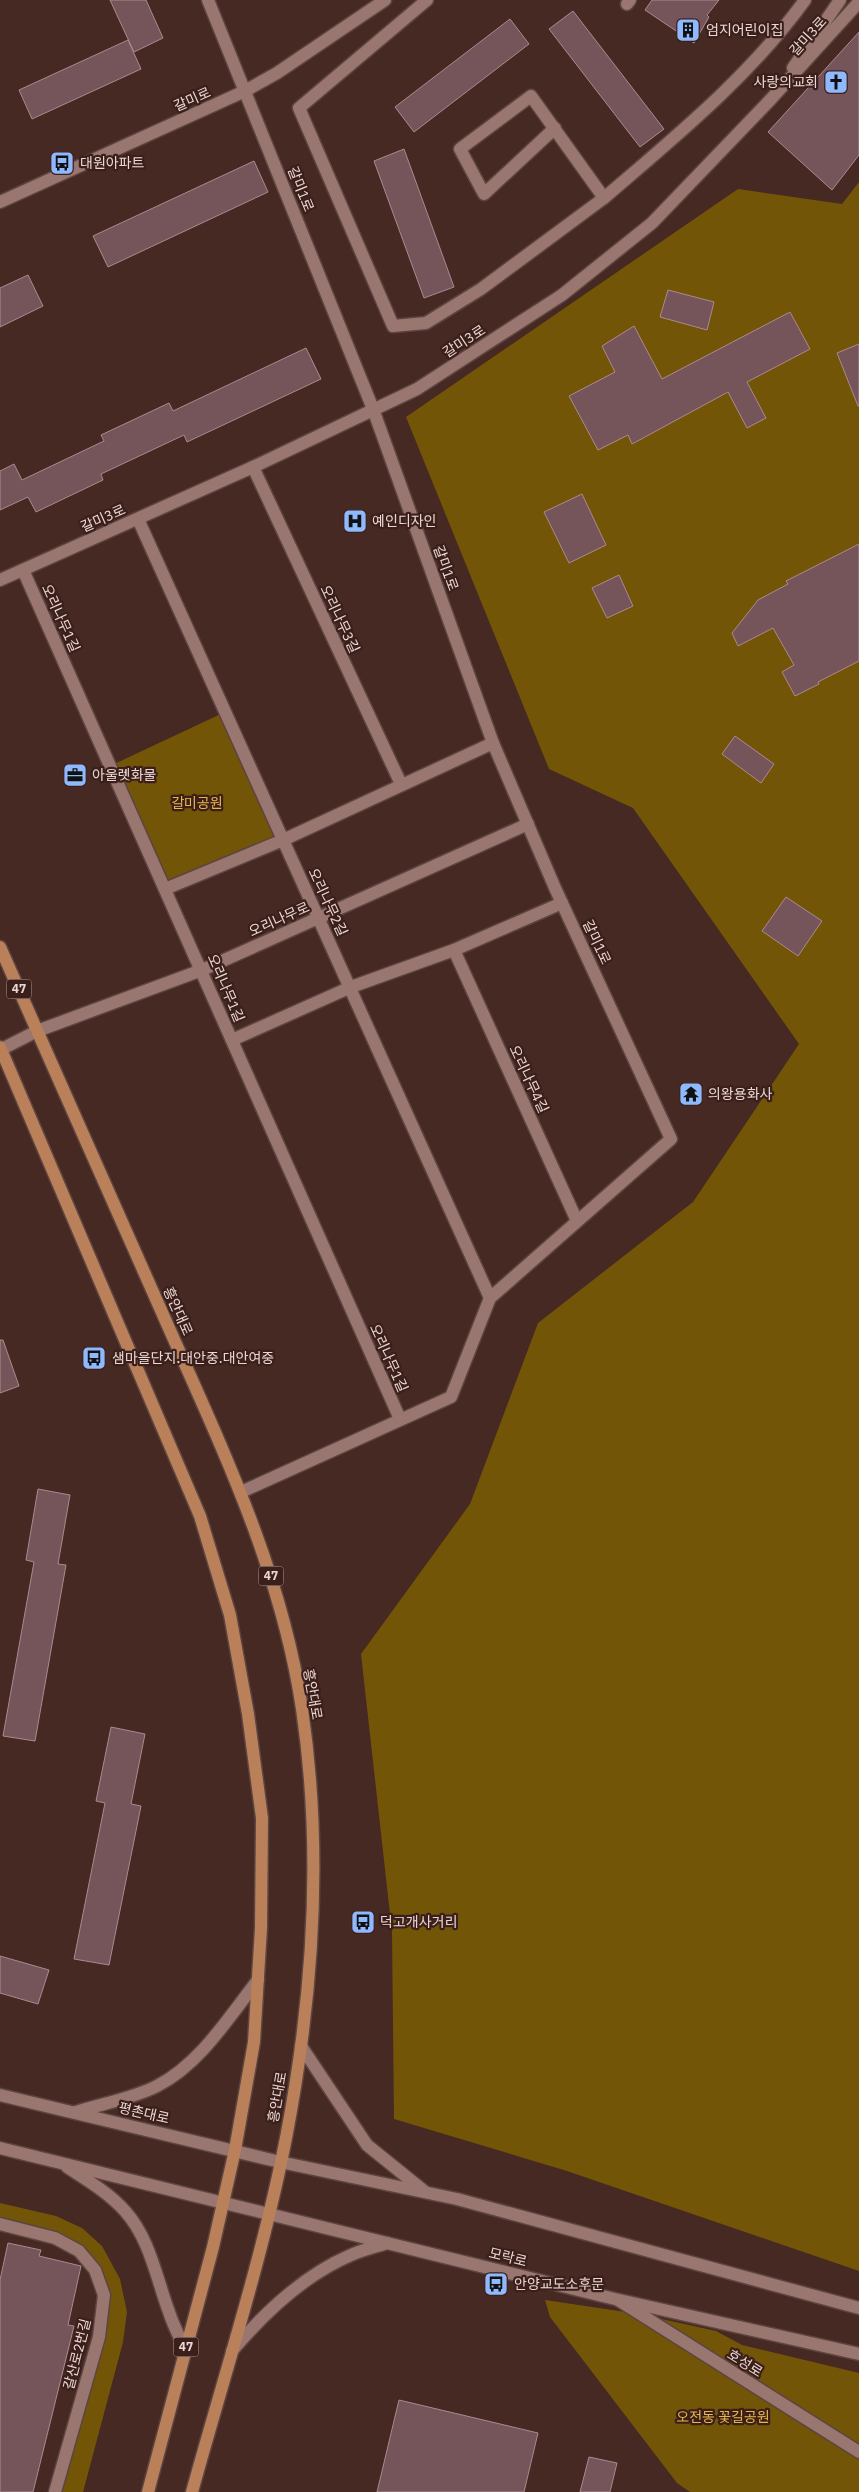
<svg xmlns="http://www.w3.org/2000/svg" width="859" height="2492" font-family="'IBM Plex Sans','Noto Sans KR',sans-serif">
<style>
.green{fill:#735507}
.building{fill:#75545a;stroke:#ad8990}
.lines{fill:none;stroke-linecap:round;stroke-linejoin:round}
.pedestrian-casing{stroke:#5d4440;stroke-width:15}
.minor-casing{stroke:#5d4440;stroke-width:15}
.tertiary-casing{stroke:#5d4440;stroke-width:15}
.primary-casing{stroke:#5d4440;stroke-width:15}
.pedestrian{stroke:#99766f;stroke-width:12}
.minor{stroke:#99766f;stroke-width:12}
.tertiary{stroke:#99766f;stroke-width:12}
.primary{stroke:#b98059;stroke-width:12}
.labels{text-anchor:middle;stroke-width:4.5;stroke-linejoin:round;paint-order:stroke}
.shield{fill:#3b1f1a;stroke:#b6a09c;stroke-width:1}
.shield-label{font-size:12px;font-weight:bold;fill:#ebd7d3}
.poi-label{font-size:14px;fill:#ebd7d3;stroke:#3b1f1a;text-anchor:start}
.street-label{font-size:14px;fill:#ebd7d3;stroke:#3b1f1a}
.park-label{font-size:14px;fill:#e9b749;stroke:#3b1f1a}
</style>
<rect width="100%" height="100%" fill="#462923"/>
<g class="green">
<path d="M859,182V2271L567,2171L394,2119L392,1932L361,1654L470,1504L538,1323L693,1202L799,1044L633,808L549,769L406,417L738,189L842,204Z"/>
<path d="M225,712L283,840L165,889L110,766Z"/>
<path d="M0,2203L56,2216L82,2228L102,2246L120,2279L127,2312L123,2342L83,2492H58L109,2291L100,2267L84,2247L0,2221Z"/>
<path d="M545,2300L639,2314L716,2331L742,2345L859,2373V2492H690L677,2483L550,2317Z"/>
</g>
<g class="building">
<path d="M110,0H146L163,38L134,52Z"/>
<path d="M652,0H719L707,15L709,17L694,43L645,10Z"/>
<path d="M573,11L664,129L640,147L549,29Z"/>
<path d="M510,19L529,44L414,132L395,107Z"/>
<path d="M859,32V155L832,190L768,132Z"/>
<path d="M128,40L141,69L32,119L19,90Z"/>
<path d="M404,149L454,287L424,298L374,161Z"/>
<path d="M254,161L268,192L108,267L93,236Z"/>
<path d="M28,275L43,306L0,327V288Z"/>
<path d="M668,290L714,302L707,330L660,317Z"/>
<path d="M790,312L810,349L747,382L766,418L747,428L728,392L632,444L628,435L598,450L569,396L615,372L602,346L634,326L662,379Z"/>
<path d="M859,344V406H858L837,353Z"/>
<path d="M306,348L321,379L187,442L184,435L101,474L103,480L36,512L28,497L0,510V471L14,464L22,480L104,441L101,435L169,403L173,411Z"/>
<path d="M582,494L606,545L569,563L544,512Z"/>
<path d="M859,544V661L818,682L819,684L795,696L782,672L794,665L773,628L738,646L732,633L758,600L788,584L786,581Z"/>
<path d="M619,575L633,606L607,618L592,588Z"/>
<path d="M735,736L774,764L761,783L722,754Z"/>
<path d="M786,897L822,921L798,956L762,931Z"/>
<path d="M0,1340H3L19,1386L0,1393Z"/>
<path d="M38,1489L70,1495L58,1564L66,1565L35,1741L3,1736L34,1562L26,1560Z"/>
<path d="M111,1727L145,1734L131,1804L141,1806L109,1965L74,1959L105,1803L96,1801Z"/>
<path d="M0,1956L49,1970L38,2004L0,1993Z"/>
<path d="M8,2243L41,2250L39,2256L81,2266L68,2325L74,2326L33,2492H0V2280Z"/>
<path d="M399,2400L538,2433L524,2492H377Z"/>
<path d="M589,2457L617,2463L610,2492H580Z"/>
</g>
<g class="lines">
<g class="pedestrian-casing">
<path id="pedestrian" d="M793,68L840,0"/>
</g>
<g class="minor-casing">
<g id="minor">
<path d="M208,0L373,409L493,743L555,888L671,1139L490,1298L451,1397L241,1492"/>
<path d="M427,0L299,108L393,326L426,323L481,289L604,198L531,96L460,149L484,194L555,128"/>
<path d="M627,4L630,0"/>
<path d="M604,198C675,137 750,76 805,0"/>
<path d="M253,467L401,784"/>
<path d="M138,519L490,1298"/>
<path d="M23,570L400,1419"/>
<path d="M0,580L253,467L417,389L562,295L652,223L771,99L859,2"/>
<path d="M165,889L283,840L493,743"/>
<path d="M454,950L577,1221"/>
<path d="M232,1040L351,987L454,950L562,903"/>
<path d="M0,1050L37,1031L202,970L528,824"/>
<path d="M0,2224L55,2238L79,2251L95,2270L104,2295L99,2337L55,2492"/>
<path d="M618,2300L859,2452"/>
</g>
</g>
<g class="tertiary-casing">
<g id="tertiary">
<path d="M0,202L245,91L277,73L385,0"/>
<path d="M301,2046L367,2145L424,2191"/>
<path d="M0,2095L280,2162L457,2199L859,2308"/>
<path d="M76,2112C101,2104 134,2098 157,2086C200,2064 229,2017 258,1980"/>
<path d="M0,2148L615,2299L859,2354"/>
<path d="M67,2167C87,2180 109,2193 125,2211C150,2239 156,2277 169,2312C173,2325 180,2338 186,2351"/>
<path d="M232,2351C264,2313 304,2275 351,2255C362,2250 375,2247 387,2243"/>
</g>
</g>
<g class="primary-casing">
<g id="primary">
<path d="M0,947C56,1073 112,1200 168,1326C223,1450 282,1573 302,1709C323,1850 313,1998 286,2138C263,2256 224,2376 192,2492"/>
<path d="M0,1047L200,1516L230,1615L248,1714L262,1818L261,1928L254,2042L235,2150L213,2247L148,2492"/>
</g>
</g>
<use href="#pedestrian" class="pedestrian"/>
<use href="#minor" class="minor"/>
<use href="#tertiary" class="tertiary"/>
<use href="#primary" class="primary"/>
</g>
<defs>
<g id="building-square" transform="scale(1.25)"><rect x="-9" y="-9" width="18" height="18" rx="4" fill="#8fb8fd" stroke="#3b1f1a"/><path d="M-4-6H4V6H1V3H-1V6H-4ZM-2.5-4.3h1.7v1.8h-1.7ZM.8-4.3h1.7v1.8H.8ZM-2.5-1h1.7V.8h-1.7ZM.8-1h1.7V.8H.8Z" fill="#111"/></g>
<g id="church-square" transform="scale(1.25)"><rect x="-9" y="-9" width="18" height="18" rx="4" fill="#8fb8fd" stroke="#3b1f1a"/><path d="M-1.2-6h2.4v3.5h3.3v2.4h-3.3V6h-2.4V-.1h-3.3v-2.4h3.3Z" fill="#111"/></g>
<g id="bus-square" transform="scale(1.25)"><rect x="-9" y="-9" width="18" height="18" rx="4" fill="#8fb8fd" stroke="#3b1f1a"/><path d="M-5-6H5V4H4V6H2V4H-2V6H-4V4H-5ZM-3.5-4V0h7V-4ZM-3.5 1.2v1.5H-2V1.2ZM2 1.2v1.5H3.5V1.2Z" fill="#111"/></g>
<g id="hospital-square" transform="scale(1.25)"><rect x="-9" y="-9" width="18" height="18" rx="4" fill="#8fb8fd" stroke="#3b1f1a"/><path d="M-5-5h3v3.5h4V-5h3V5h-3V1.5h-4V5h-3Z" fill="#111"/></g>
<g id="office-square" transform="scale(1.25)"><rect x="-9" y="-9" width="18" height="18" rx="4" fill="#8fb8fd" stroke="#3b1f1a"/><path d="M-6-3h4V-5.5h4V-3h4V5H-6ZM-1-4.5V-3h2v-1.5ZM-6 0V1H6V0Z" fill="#111"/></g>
<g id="temple-square" transform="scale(1.25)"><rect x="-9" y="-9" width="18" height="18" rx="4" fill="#8fb8fd" stroke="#3b1f1a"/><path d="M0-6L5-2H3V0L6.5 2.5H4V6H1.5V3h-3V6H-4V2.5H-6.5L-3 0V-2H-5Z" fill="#111"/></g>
</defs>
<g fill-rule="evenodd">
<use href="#building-square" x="688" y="30"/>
<use href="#church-square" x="836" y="82"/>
<use href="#bus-square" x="62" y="163"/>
<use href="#hospital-square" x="355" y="521"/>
<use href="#office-square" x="75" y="775"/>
<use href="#temple-square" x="691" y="1094"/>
<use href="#bus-square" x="94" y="1358"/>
<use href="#bus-square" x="363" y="1922"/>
<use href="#bus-square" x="496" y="2284"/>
</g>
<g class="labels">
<g class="shield">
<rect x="6.5" y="979.5" width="25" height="19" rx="4"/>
<rect x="258.5" y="1566.5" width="25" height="19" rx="4"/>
<rect x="173.5" y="2337.5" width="25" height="19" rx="4"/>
</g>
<g class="shield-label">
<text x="19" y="993">47</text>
<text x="271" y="1580">47</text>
<text x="186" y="2351">47</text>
</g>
<g class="poi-label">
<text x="706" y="35">엄지어린이집</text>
<text x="818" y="87" text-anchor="end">사랑의교회</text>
<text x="80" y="168">대원아파트</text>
<text x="372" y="526">예인디자인</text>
<text x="92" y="780">아울렛화물</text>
<text x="708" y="1099">의왕용화사</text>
<text x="112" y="1363">샘마을단지.대안중.대안여중</text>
<text x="380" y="1927">덕고개사거리</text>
<text x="514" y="2289">안양교도소후문</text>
</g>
<g class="street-label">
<text transform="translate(808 36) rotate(-48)" y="5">갈미3로</text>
<text transform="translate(192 99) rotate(-24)" y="5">갈미로</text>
<text transform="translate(301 189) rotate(68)" y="5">갈미1로</text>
<text transform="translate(464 341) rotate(-33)" y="5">갈미3로</text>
<text transform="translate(103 518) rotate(-24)" y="5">갈미3로</text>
<text transform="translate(446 568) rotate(70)" y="5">갈미1로</text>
<text transform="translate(61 618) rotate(66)" y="5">오리나무1길</text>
<text transform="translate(340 619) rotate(65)" y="5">오리나무3길</text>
<text transform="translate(328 902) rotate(65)" y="5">오리나무2길</text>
<text transform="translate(279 919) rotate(-24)" y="5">오리나무로</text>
<text transform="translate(597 942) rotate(65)" y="5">갈미1로</text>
<text transform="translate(226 988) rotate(67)" y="5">오리나무1길</text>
<text transform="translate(529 1079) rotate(65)" y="5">오리나무4길</text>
<text transform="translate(178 1311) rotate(66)" y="5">흥안대로</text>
<text transform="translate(389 1358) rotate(66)" y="5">오리나무1길</text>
<text transform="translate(313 1694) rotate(80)" y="5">흥안대로</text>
<text transform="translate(277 2097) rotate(-80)" y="5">흥안대로</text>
<text transform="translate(144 2113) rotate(13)" y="5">평촌대로</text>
<text transform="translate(508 2257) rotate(14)" y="5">모락로</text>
<text transform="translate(77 2354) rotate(-76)" y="5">갈산로2번길</text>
<text transform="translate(745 2363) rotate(32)" y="5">호성로</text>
</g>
<g class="park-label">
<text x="197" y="808">갈미공원</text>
<text x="723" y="2422">오전동 꽃길공원</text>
</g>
</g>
</svg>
